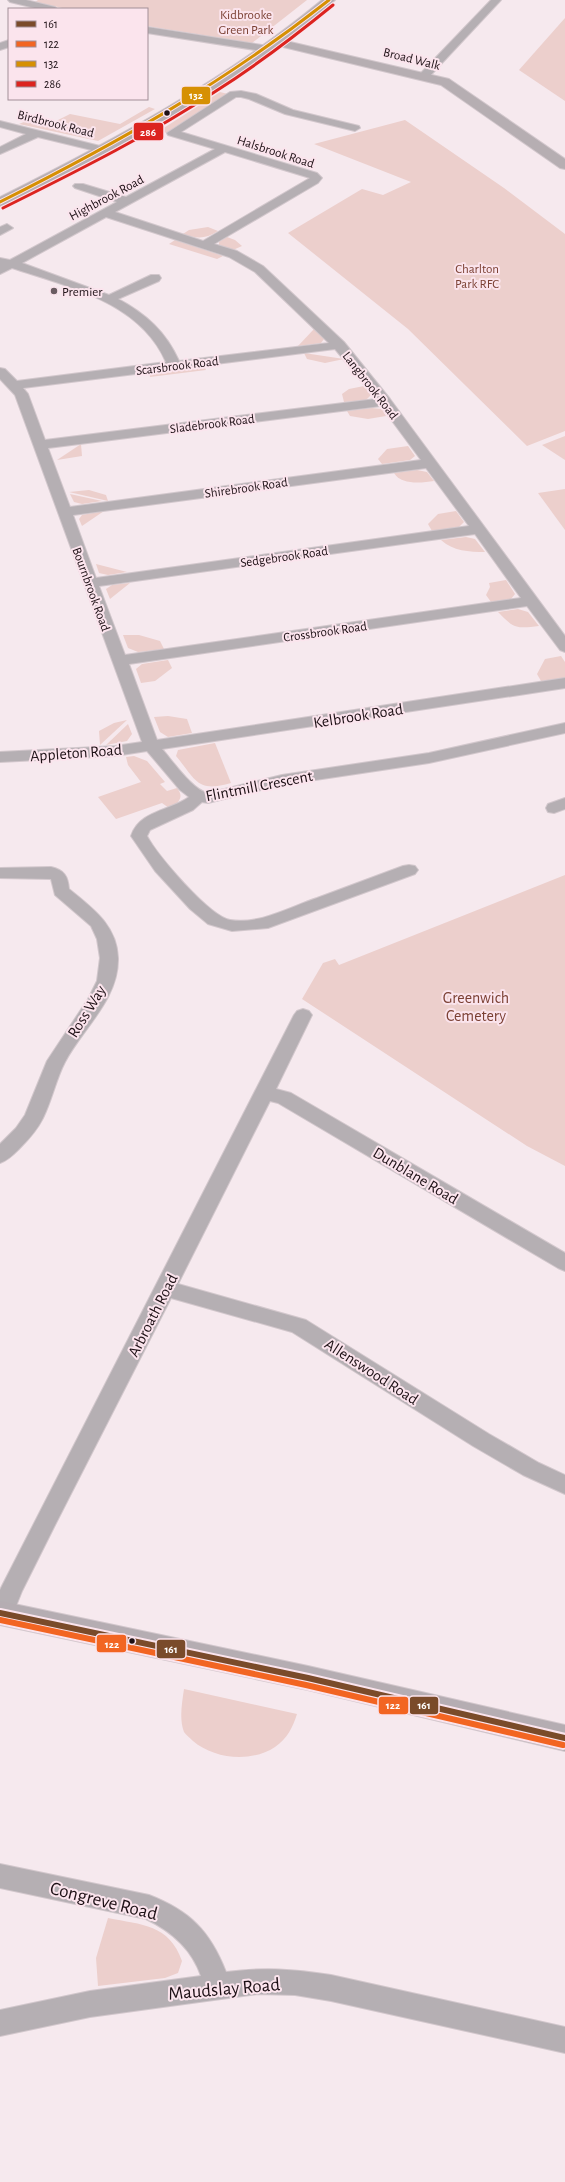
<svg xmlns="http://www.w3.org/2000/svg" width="565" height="2182" font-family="'Alegreya Sans',sans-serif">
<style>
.green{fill:#eccfcc}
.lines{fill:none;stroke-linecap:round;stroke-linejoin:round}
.street-casing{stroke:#d2c7cc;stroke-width:2}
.secondary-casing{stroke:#d2c7cc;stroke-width:2}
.highway-casing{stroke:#d2c7cc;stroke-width:2}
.street{fill:#b5afb3;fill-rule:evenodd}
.secondary{fill:#b6aeb2;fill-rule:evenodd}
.highway{fill:#b5adb2;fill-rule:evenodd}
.bus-1-casing{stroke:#fbe4ed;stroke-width:10}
.bus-2-casing{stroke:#fbe4ed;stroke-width:10}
.bus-3-casing{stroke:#fbe4ed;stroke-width:5}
.bus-4-casing{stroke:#fbe4ed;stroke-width:5}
.bus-1{stroke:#7a4b2a;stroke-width:6}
.bus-2{stroke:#f26522;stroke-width:6}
.bus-3{stroke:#d69003;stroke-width:3}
.bus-4{stroke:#dc241f;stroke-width:3}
.bus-dot{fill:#1d1015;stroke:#fbe4ed;stroke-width:1.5}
.poi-dot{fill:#695c61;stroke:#fbe4ed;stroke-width:1.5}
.labels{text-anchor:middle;stroke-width:4;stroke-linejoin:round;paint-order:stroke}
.far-park-label{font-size:13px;fill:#7b4033;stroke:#fbe4ed}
.far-street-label{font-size:13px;fill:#1d1015;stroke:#fbe4ed}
.far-poi-label{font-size:13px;fill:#1d1015;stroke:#fbe4ed;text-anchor:start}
.street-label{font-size:16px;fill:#1d1015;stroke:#fbe4ed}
.park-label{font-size:16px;fill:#7b4033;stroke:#fbe4ed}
.near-street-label{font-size:19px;fill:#1d1015;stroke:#fbe4ed}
.line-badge{stroke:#fbe4ed;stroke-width:1.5}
.badge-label{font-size:11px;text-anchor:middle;font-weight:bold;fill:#fff}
</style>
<rect width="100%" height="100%" fill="#f6e9ee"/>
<g class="green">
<path d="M38,0H307L252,43L147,26V9H67L35,2Z"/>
<path d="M565,18V101L519,70Z"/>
<path d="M220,92L228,94L167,133L159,131Z"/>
<path d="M149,107L155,109L98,141L19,124C28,119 43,120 52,123L70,114L120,124Z"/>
<path d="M405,120L504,188L565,234V431L527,446L408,329L288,233L362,189L383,195L411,182L314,144Z"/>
<path d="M208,227L218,231C205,239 198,239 183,234L189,230Z"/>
<path d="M227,237L235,240L242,246L233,250L219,245V242Z"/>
<path d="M175,240L223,256L217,259L169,244Z"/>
<path d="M314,329L324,339L321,343L298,346Z"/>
<path d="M304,353L344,359L325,363L307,359Z"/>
<path d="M204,366L206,370L150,377L149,372Z"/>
<path d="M364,386L371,395L366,400L344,402L342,394L349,389Z"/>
<path d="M372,408L382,409L386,416L368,419L350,416L347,411Z"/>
<path d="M565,436V460L542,445Z"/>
<path d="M81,444L82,456L57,460Z"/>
<path d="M408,446L415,456L410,460L382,464L378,459L387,449Z"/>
<path d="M417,470L427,472L434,481C421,483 401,485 394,473Z"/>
<path d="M565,489V530L538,493Z"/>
<path d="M89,490L106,495L108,501L69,492Z"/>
<path d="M70,494L102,501L82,504L74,502Z"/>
<path d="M104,511L82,526L79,519L82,515Z"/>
<path d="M456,511L464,522L459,527L432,531L428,524L438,514Z"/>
<path d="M466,537L475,539L485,552C469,552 453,551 441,540Z"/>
<path d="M96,564L127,572L108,575L99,573Z"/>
<path d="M506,580L515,594L511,599L491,602L486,595L490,587L489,583Z"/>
<path d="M130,583L110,599L106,589L112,585Z"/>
<path d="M518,609L528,612L539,626C517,629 513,628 498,612Z"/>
<path d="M123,635H139L160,641L164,649L138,652L128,648Z"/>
<path d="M561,656L565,662V678L541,681L537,674L545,659Z"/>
<path d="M168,660L172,668L155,681L141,683L136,669L142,664Z"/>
<path d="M168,716L187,719L192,733L168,737L160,732L154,717Z"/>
<path d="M127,720L100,745L99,731L114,723Z"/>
<path d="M128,724L132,734L127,741L106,745Z"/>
<path d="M215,743L231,783C197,793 196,780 176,756L178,750Z"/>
<path d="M134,756L147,761L165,782L160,784L167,791L177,788C185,798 178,803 169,808L162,803L116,819L98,797L141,782L128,765L126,757Z"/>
<path d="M565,875V1166L527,1146L302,999L323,963L335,959L339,965Z"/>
<path d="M184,1689L297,1714C293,1727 287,1739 275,1747C251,1763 214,1759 193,1741C190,1738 186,1735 184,1732C179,1719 182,1703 184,1689Z"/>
<path d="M108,1918C142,1925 169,1924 182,1961L178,1973L165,1978L98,1986L96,1958Z"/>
</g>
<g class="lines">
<g class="street-casing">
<g id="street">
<path d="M8,0H26L55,7L57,9H39L10,2Z"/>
<path d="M491,0H501L428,78H420L419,76L420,74Z"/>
<path d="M147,27L268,46L273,49L268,52L147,33Z"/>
<path d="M9,40V47L0,50V43Z"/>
<path d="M241,91L256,94L293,110L359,126L360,128L355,131L285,114L249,99L241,97H236L181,132L317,173L322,178L318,183L214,244L237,251L263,266L344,342L390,399L565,636V652L560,650L527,606L129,664L157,740L565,678V688L162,749C172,760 193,791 208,793L282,775L429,753L565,723V733L429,763L282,785L208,803L202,802L193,810L150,830L147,836C157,855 209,916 230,920C259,925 290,907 317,898C346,887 374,877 403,866L409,865L415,866L418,870L415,874L268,928L232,931L208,924L190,909L155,871L131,836C139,811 169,811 189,797L180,790L147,751L115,756L0,762V752L115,746L142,742L15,395L0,379V368L5,369L17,381L166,362C140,302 69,287 12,268L0,274V258L10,260L117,202L75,188L73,186L75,184H83L126,197L215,149L168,135L167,133L230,92ZM225,152L310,178L203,241L115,212ZM106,217L229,257L255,272L329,343L179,361C166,332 146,314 118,299L159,281L161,278L159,275H151L109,295L22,263ZM335,349L376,399L45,440L28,394L23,388ZM381,406L421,460L70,507L48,448ZM426,468L469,526L96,578L73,515ZM475,534L521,598L125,655L99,586Z"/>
<path d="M0,121L108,148L110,150L104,153L38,137L0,154V147L26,134L0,127Z"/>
<path d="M7,224L13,228L0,235V227Z"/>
<path d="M565,798V809L554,813L548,812L546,808L548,804Z"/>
<path d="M51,867C64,870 68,876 69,889C92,908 117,925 118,958C119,999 83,1028 65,1062C56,1079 52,1100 43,1118C37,1130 28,1140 19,1149C13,1155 8,1160 0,1163V1144L16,1128L25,1115L47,1061L88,999L97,981L100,958L97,939L91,926L55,895L51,879L0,878V868Z"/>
<path d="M303,1009L309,1011L312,1015L276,1089L291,1093L565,1253V1271L558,1268L278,1103L270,1101L178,1284L306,1320L489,1434L539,1463L565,1475V1494L523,1475L473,1446L292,1332L171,1298L54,1527L22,1591L10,1621L0,1623V1590L3,1584L294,1015L297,1011Z"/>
<path d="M0,1864L149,1895C190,1911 210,1931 226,1972C264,1967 294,1969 331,1975L565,2027V2053L331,2001L295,1995L258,1994L90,2017L0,2036V2010L90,1991L201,1976C192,1949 171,1931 146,1919L0,1888Z"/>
</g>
</g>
<g class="secondary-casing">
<path id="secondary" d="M322,0H335L286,41L449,79L565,159V169L560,168L441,85L279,46C213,95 141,135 68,173C48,183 22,201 0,206V197C114,140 224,81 322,0Z"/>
</g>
<g class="highway-casing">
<path id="highway" d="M0,1601L308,1666L565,1725V1751L308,1690L0,1625Z"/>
</g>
<use href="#street" class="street"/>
<use href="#secondary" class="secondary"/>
<use href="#highway" class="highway"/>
<g class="bus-1-casing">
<path id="bus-1" d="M0,1613L308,1678L565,1738"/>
</g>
<g class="bus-2-casing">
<path id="bus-2" d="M0,1620L306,1685L563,1745"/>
</g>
<g class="bus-3-casing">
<path id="bus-3" d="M0,202C119,142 224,83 329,0"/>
</g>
<g class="bus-4-casing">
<path id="bus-4" d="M3,208C75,172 148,136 216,91C257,65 295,36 333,5"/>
</g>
<use href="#bus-1" class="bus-1"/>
<use href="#bus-2" class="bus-2"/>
<use href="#bus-3" class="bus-3"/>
<use href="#bus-4" class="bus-4"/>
</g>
<g class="bus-dot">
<circle cx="167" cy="113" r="3.5"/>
<circle cx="132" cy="1641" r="3.5"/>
</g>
<circle class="poi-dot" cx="54" cy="291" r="4"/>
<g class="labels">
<g class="far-park-label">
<text x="246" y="19">Kidbrooke<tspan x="246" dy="15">Green Park</tspan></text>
<text x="477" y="273">Charlton<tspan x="477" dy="15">Park RFC</tspan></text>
</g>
<g class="far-street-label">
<text transform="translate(412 58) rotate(14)" y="5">Broad Walk</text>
<text transform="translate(56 123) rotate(14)" y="5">Birdbrook Road</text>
<text transform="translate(276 151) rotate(18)" y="5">Halsbrook Road</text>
<text transform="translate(106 197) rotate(-28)" y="5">Highbrook Road</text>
<text transform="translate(177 365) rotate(-7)" y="5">Scarsbrook Road</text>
<text transform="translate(371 385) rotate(52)" y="5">Langbrook Road</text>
<text transform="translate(212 423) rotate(-7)" y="5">Sladebrook Road</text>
<text transform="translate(246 487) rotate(-8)" y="5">Shirebrook Road</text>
<text transform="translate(284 556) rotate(-8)" y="5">Sedgebrook Road</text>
<text transform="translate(92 589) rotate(70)" y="5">Bournbrook Road</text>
<text transform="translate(325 631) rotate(-8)" y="5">Crossbrook Road</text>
</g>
<g class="far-poi-label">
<text x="62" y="296">Premier</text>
</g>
<g class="street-label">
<text transform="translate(358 715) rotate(-9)" y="6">Kelbrook Road</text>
<text transform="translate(76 752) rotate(-4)" y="6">Appleton Road</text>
<text transform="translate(259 785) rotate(-11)" y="6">Flintmill Crescent</text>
<text transform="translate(86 1011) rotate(-58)" y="6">Ross Way</text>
<text transform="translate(416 1175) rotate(31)" y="6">Dunblane Road</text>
<text transform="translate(152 1315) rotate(-63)" y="6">Arbroath Road</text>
<text transform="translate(372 1371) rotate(33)" y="6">Allenswood Road</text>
</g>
<g class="park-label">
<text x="476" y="1003">Greenwich<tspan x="476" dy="18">Cemetery</tspan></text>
</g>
<g class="near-street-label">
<text transform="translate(104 1900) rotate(14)" y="7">Congreve Road</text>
<text transform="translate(224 1988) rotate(-5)" y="7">Maudslay Road</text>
</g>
</g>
<g class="line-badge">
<rect x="181" y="86" width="30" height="19" rx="4" fill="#d69003"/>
<rect x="133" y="122" width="31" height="19" rx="4" fill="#dc241f"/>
<rect x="96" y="1634" width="31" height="19" rx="4" fill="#f26522"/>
<rect x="156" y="1639" width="30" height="20" rx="4" fill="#7a4b2a"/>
<rect x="409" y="1696" width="30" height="19" rx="4" fill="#7a4b2a"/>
<rect x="378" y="1696" width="31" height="19" rx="4" fill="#f26522"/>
</g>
<g class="badge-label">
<text x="196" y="99">132</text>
<text x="148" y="136">286</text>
<text x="112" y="1648">122</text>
<text x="171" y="1653">161</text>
<text x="424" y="1709">161</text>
<text x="393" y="1709">122</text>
</g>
<rect x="8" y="8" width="140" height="92" fill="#fbe4ed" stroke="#a28f97"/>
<rect x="16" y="21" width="20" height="6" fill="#7a4b2a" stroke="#a28f97"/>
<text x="44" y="28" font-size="12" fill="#1d1015">161</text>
<rect x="16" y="41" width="20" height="6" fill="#f26522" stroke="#a28f97"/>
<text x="44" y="48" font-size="12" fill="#1d1015">122</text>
<rect x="16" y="61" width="20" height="6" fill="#d69003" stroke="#a28f97"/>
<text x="44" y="68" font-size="12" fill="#1d1015">132</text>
<rect x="16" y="81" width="20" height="6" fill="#dc241f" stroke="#a28f97"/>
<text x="44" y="88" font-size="12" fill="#1d1015">286</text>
</svg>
